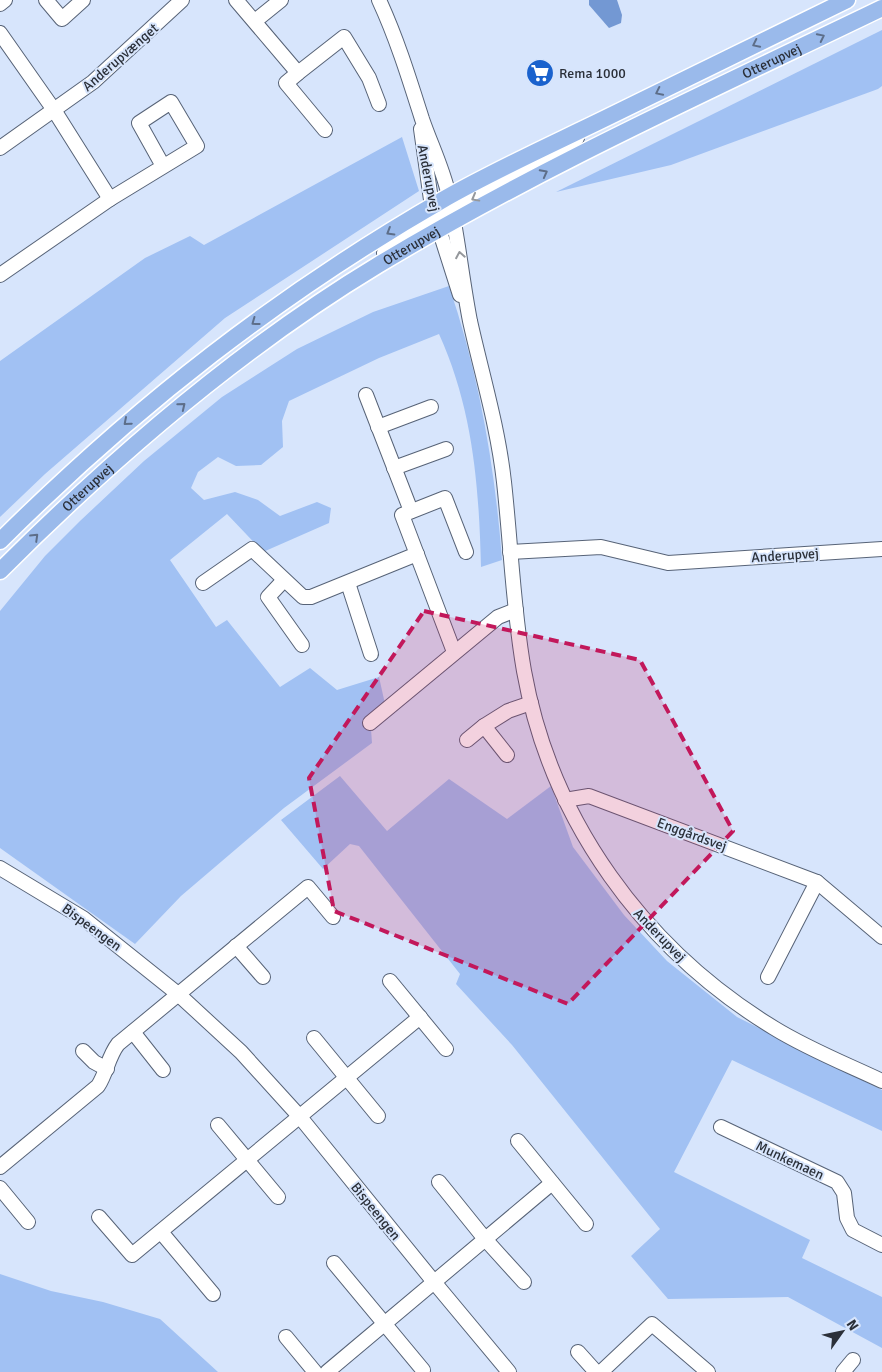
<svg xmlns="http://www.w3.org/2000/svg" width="882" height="1372" font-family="Signika,sans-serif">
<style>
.green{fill:#a1c1f3}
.water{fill:#7398d3}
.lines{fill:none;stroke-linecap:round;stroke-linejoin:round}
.minor-casing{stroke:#576377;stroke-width:16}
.major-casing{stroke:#fff;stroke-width:19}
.minor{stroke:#fff;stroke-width:14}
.major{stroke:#9abaeb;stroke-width:16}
.oneway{stroke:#5d6e89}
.oneway2{stroke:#95989c}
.marked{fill:#c2185b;fill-opacity:0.2;stroke:#c2185b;stroke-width:4;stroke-dasharray:10 6;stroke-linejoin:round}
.labels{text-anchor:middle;stroke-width:4;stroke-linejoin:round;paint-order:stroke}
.street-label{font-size:14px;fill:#2b3039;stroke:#d7e5fc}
.poi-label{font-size:14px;fill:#2b3039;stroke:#d7e5fc;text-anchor:start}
</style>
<rect width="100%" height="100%" fill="#d7e5fc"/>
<g class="green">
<path d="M882,30V86L878,89L671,165L556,192Z"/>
<path d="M402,137L419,191L225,318L45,474L0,517V361L145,258L190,236L204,245Z"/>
<path d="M449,286C479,374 495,467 502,560L481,567C479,486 473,409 439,334L379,358L289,401L282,421L283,447L261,465L236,466L218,457L198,472L191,488L204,500L235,492L258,500L280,516L317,502L331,508L329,523L263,552L227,514L170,560L216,627L227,620L280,687L310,668L337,690L379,677L387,713L371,729L372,743L284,808L181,896L135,944L0,848V611L45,556L80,521L144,461L222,397L297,349L373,312Z"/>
<path d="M340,776L387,831L449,779L507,819L551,786L573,847L624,915L667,961L737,1017L882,1090V1131L732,1060L674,1172L810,1240L802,1258L882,1297V1348L788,1297L668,1299L631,1256L660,1229L512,1045L456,984L460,974L359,846L350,844L323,869L281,820Z"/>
<path d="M0,1274L51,1291L103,1302L160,1319L218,1372H0Z"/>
</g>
<path class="water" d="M589,0H617L622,15L621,23L609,28L589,5Z"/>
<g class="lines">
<g class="minor-casing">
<g id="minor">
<path d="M46,0L62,19L83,0"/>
<path d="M236,0L298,73L286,83L325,130"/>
<path d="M379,0C397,39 409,78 422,119C431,145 443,169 449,196C458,238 462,280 470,321C482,375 498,427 504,482C511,545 513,609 524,671C551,821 644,949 774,1028C808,1049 846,1064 882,1081"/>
<path d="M0,4L5,0"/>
<path d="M255,21L281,0"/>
<path d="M0,33L54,110L110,199"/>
<path d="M298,73L344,37L369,78L379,104"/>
<path d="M421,129L432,207L460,295"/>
<path d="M0,148L93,82L182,0"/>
<path d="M447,219L452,212L465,203L555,153L577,138"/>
<path d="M384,253L429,224L440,211"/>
<path d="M0,275L110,199L197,146L171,102L139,123L163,166"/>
<path d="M366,395L411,511"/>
<path d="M378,427L431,407"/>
<path d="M394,468L446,449"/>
<path d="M510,552L601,547L668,563L882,549"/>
<path d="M284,580L268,597L302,645"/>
<path d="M203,583L252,549L303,597H311L417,554"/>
<path d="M348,583L371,654"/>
<path d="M454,652L402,515L445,498L466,552"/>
<path d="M370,723L498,617L516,610"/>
<path d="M467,740L484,726"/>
<path d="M507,755L484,726L508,711L531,703"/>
<path d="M565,800L589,796L817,882L882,937"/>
<path d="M0,868L83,918L178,994L241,1052L300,1117L434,1282L509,1372"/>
<path d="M236,946L263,977"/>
<path d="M768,977L817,882"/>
<path d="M390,981L446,1049"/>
<path d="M133,1032L163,1070"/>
<path d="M314,1038L378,1116"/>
<path d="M83,1051L94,1062L107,1069"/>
<path d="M218,1125L278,1197"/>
<path d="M721,1127L837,1182L844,1193L847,1218L853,1230L882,1245"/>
<path d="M518,1141L586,1224"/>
<path d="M0,1167L98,1086C107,1072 108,1057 118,1044L308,887L333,917"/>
<path d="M439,1182L485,1239L524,1282"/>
<path d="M0,1188L28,1222"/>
<path d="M99,1217L132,1255L420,1017"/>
<path d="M161,1232L213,1294"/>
<path d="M334,1263L423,1370"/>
<path d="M286,1337L315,1372"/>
<path d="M578,1352L596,1372"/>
<path d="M327,1372L552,1183"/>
<path d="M601,1372L652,1324L708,1372"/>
<path d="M843,1372L853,1360"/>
</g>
</g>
<g class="major-casing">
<g id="major">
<path d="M0,541C137,405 279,294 446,198C499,168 555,143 610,116C689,77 768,39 847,0"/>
<path id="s1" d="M0,571C114,457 239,349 378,265C539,168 712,90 882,8"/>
</g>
</g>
<use href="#minor" class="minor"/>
<use href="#major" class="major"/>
</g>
<defs><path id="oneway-chevron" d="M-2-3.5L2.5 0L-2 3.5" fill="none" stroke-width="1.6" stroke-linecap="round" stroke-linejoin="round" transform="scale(1.25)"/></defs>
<g class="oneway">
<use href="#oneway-chevron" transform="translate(821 37) rotate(-26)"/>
<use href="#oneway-chevron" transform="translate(756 44) rotate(154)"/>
<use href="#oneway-chevron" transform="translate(659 92) rotate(154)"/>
<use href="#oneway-chevron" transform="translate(544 173) rotate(-28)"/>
<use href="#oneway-chevron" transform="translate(390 232) rotate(149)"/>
<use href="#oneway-chevron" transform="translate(255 322) rotate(144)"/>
<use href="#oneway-chevron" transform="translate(182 406) rotate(-39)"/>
<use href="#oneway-chevron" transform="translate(127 422) rotate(139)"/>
<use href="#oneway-chevron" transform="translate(35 537) rotate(-44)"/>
</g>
<g class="oneway2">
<use href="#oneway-chevron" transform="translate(475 198) rotate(151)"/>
<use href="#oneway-chevron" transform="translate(460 255) rotate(-100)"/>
</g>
<path class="marked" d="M424,611L640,660L733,831L568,1004L334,911L309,778Z"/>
<defs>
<g id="supermarket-disc" transform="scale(1.4375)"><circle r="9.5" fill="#1a62cd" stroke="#d7e5fc"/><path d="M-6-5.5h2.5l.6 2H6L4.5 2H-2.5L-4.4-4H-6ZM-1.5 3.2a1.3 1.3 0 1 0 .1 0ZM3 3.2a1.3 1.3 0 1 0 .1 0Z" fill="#fff"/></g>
</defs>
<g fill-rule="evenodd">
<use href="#supermarket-disc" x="540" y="73"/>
</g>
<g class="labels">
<g class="street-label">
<text transform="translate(120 57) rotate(-41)" y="5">Anderupvænget</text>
<text dy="5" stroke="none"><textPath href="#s1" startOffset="931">Otterupvej</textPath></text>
<text transform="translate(429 178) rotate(79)" y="5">Anderupvej</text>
<text dy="5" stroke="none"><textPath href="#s1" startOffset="526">Otterupvej</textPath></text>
<text dy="5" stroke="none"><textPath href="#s1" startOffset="121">Otterupvej</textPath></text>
<text transform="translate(785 555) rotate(-4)" y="5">Anderupvej</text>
<text transform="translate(692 834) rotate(20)" y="5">Enggårdsvej</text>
<text transform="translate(92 927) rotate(36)" y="5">Bispeengen</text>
<text transform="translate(660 935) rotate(46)" y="5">Anderupvej</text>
<text transform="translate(790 1160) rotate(25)" y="5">Munkemaen</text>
<text transform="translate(376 1211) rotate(51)" y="5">Bispeengen</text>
</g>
<g class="poi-label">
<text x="559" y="78">Rema 1000</text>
</g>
</g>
<g transform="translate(842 1332) rotate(57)" stroke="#d7e5fc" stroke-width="4" paint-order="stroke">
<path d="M0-4L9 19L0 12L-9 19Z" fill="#2b3039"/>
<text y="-8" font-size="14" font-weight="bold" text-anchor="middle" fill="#2b3039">N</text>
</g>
</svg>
